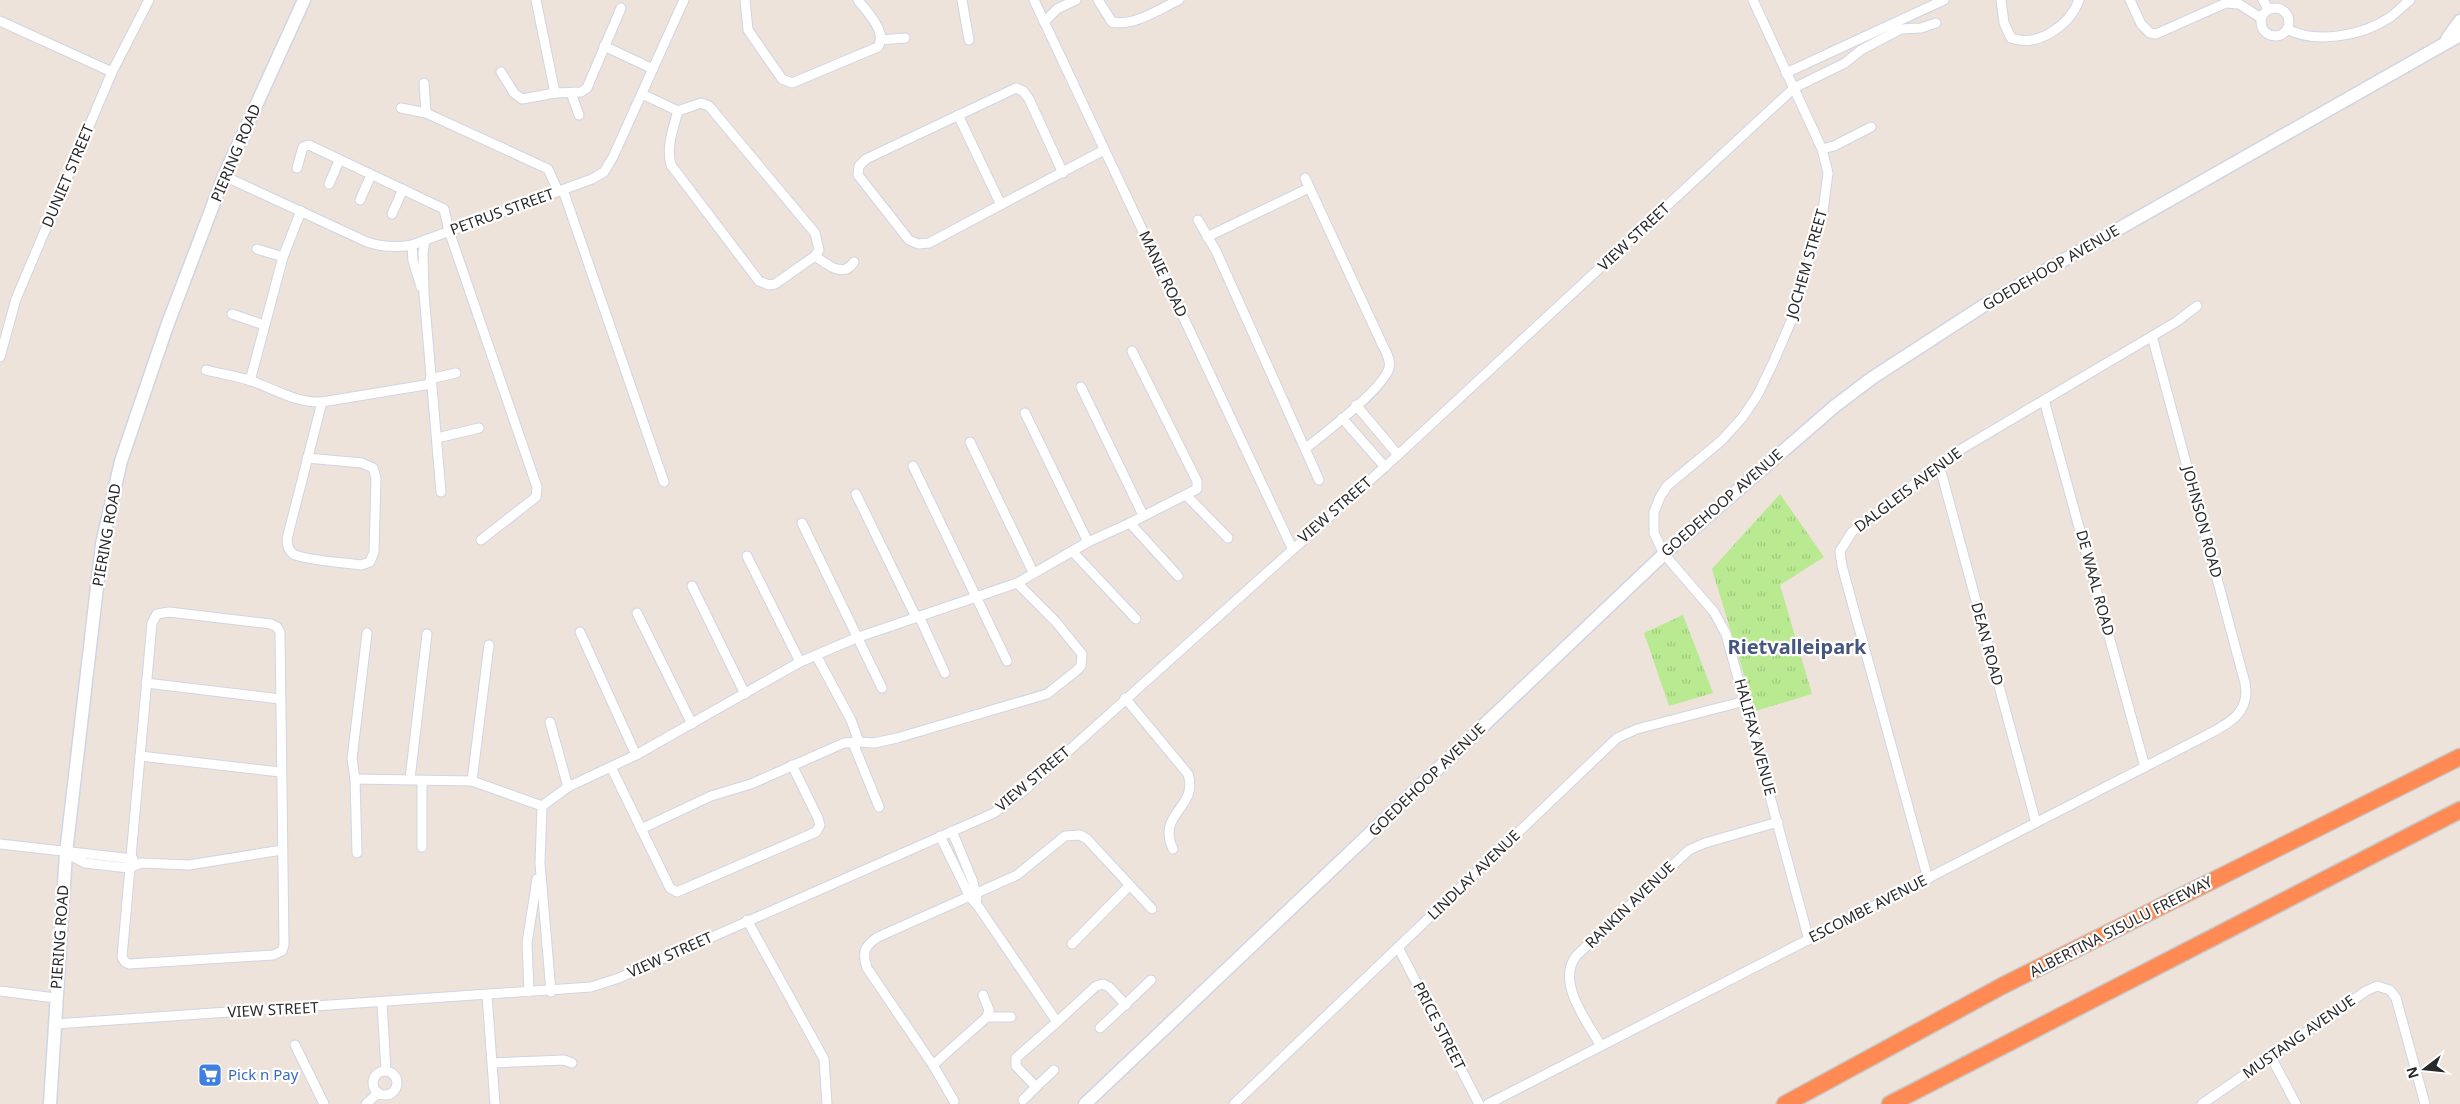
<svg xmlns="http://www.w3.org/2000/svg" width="2460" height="1104" font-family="'Noto Sans',sans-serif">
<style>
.park{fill:url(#park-tufts)}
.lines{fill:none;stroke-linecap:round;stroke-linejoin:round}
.street-casing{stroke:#cfd5e4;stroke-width:11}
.secondary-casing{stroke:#cfd5e4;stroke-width:15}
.highway-casing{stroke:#c7c7c7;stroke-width:19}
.street{stroke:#fff;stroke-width:9}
.secondary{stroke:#fff;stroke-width:12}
.highway{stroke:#ff8a53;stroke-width:16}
.labels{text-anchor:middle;stroke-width:4.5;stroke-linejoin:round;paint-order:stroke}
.street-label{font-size:15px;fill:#292929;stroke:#fff}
.shop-label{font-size:15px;fill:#366cbe;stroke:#fff;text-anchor:start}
.district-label{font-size:20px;font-weight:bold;fill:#46567e;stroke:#fff}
</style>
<defs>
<pattern id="park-tufts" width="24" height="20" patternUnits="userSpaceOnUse" patternTransform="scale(1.25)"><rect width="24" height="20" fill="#b9e991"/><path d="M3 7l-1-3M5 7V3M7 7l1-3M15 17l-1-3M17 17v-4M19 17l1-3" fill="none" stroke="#9fc87d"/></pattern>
</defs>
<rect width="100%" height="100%" fill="#ede3da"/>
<g class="park">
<path d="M1780,494L1824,557L1780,585L1812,694L1755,711L1712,569Z"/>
<path d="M1683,615L1713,693L1669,706L1644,633Z"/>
</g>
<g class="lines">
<g class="street-casing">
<g id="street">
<path d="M536,0L555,93L581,92L587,88L621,8"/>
<path d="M745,0L748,30L782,79L792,83L878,47C888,32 866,11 858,0"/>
<path d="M962,0L969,40"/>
<path d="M1034,0L1292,548"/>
<path d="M1098,0L1112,22C1134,27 1159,9 1179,0"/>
<path d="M1753,0L1822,149L1828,173L1823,211L1795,312L1773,363L1757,396L1742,418L1721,441L1667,486L1660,497L1654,512V533L1664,554L1714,612L1726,634L1809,940"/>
<path d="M2001,0L2004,23L2011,38C2038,48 2070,25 2079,0"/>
<path d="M2130,0L2141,24L2150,33L2156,34L2226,3L2239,4L2261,18"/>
<path d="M2263,0L2268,9"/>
<circle cx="2275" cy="22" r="14"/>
<path d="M0,21L112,72"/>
<path d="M1044,22L1057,9L1076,0"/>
<path d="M2287,29C2315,44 2362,36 2389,18C2396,13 2403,6 2410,0"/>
<path d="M880,40L905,38"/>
<path d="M604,46L653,69"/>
<path d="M501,72L514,93L522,99L555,93"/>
<path d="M1786,73L1944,0"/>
<path d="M424,83L426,113L548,169L558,191"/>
<path d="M571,93L579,115"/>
<path d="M642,94L678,111L701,103L709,106L815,233L819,250L815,256L775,284L769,285L759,281L671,165C666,147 673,129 678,111"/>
<path d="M401,108L426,113"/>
<path d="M958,115L1001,205"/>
<path d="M1822,149L1834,146L1871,127"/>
<path d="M297,168L303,147L309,145L444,209L449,231L537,487L536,497L481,540"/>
<path d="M1063,173L1029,99L1023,91L1016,88L866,159L859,166L858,175L909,240L918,244L929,243L1104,150"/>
<path d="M224,176L367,242C382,247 396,248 412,245L592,179L604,172L613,157L684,0"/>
<path d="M1305,178L1383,346C1386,352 1391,360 1389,368C1384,388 1324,434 1306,448"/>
<path d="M329,184L339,161"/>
<path d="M563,190L664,482"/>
<path d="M360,200L371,175"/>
<path d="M392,214L403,189"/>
<path d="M1198,220L1216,251L1319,480"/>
<path d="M1207,237L1309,188"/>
<path d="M425,240L423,253L424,294L441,492"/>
<path d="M412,245L413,261L421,287"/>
<path d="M257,249L283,257"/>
<path d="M815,256C827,264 843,279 854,262"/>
<path d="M232,314L264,325"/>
<path d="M0,357L16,299L112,72L149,0"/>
<path d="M206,370C221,374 237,376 252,381C276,390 296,403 322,402L431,384"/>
<path d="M430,379L456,373"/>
<path d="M250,381L283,257L301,211"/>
<path d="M1081,387L1143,515"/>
<path d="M2044,400L2145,767"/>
<path d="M1356,405L1398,455"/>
<path d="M1025,413L1088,542"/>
<path d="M1342,418L1385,467"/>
<path d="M437,438L479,428"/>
<path d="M970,442L1033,572"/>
<path d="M307,458L362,463L373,468L376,478L374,552L370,562L361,565C347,563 303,560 293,554C288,550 287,544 287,539L322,402"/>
<path d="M1939,464L2036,823"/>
<path d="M913,466L1007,661"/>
<path d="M856,494L916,617"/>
<path d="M1186,495L1228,538"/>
<path d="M802,523L882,688"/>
<path d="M1130,523L1178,576"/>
<path d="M1072,551L1136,619"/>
<path d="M747,556L800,662"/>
<path d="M692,586L745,694"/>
<path d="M169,612L271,624L277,627L280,632L284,945L282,951L273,955L129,964L125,962L122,957L152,623L157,614Z"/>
<path d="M637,613L692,724"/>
<path d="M919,616L945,673"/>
<path d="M580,632L636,755"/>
<path d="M816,655L851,720L859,742L874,743L897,738L1047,694L1076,671L1081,666L1082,654L1056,622L1017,583"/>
<path d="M146,683L280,699"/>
<path d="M1125,698L1188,774C1199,808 1156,813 1173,849"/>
<path d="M550,722L568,787"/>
<path d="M853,743L879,807"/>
<path d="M140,756L280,772"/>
<path d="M611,767L670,888L677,892L816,832L820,825L818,818L792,765"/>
<path d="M355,779L472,781L542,806"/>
<path d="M410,779L427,634"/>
<path d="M422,781V847"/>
<path d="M472,781L489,645"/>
<path d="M542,806L568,787L636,755L800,662L856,638L1017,583L1088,542L1130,523L1197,489V481L1132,351"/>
<path d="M542,806L540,863L551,992"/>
<path d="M641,829L711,796L751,784L844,743L859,742"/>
<path d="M952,831L973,882L977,899"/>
<path d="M940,836L970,897L978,906L1057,1022L1016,1058V1066L1036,1087L1023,1100"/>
<path d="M0,844L133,859"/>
<path d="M66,853L85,863L129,868L141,863L189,865L282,850"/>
<path d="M357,853L355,779L352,759L367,633"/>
<path d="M1928,879L1842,566L1840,551L1852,532L1953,454L2176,322L2197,306"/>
<path d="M747,920L824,1059L827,1104"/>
<path d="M1072,944L1129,886"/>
<path d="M1398,947L1479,1104"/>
<path d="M0,991L55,998"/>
<path d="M529,992L527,943L537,879"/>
<path d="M487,995L495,1104"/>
<path d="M382,1003L386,1071"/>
<path d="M987,1017H1011"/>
<path d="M1057,1022L1096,986L1103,984L1109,987L1126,1005"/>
<path d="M55,1024L591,987L619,978L994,813L1026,789L1398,455L1794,88L1845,63L1861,50L1901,29L1921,28L1936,23"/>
<path d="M1100,1028L1151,980"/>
<path d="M295,1045L324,1104"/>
<path d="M1601,1046C1587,1021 1556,983 1576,956L1689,850L1705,843L1778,822"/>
<path d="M2271,1057L2296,1104"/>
<path d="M492,1063L564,1060L572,1063"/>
<path d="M933,1065L987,1017L989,1010L983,995"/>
<circle cx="385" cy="1083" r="12"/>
<path d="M1036,1087L1054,1070"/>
<path d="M954,1101L933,1065L867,968C862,953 864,946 878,937L1017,875L1065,836L1080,835L1087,839L1152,909"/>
<path d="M366,1104L378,1093"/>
<path d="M1234,1104L1617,738L1637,729L1745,701"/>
<path d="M1488,1104L2205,736C2228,724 2251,713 2245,683L2152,336"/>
<path d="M2202,1104L2366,991L2377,986L2390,990L2396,998L2425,1104"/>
</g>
</g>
<g class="secondary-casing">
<g id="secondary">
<path d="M2447,39L2460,21"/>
<path d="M50,1104L66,853L102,544L121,461L167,326L224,176L304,0"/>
<path d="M1085,1104L1664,554L1835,406L1872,378L1983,306L2460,35"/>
</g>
</g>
<g class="highway-casing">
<g id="highway">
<path d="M1785,1104L2002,986L2460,757"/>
<path d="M1890,1104L2460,810"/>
</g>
</g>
<use href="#street" class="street"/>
<use href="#secondary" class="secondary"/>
<use href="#highway" class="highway"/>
</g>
<defs>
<g id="supermarket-square" transform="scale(1.25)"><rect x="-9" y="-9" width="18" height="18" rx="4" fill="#3f7fe0" stroke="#fff"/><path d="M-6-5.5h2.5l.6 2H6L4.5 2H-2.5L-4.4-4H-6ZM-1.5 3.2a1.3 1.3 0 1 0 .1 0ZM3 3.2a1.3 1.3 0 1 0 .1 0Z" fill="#fff"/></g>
</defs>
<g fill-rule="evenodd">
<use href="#supermarket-square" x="210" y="1075"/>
</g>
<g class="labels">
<g class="street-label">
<text transform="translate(236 153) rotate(-67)" y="5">PIERING ROAD</text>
<text transform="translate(68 176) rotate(-67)" y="5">DUNIET STREET</text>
<text transform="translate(502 212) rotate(-20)" y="5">PETRUS STREET</text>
<text transform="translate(1634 237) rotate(-43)" y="5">VIEW STREET</text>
<text transform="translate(1807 264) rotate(-74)" y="5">JOCHEM STREET</text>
<text transform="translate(2051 268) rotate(-30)" y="5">GOEDEHOOP AVENUE</text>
<text transform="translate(1163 274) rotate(65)" y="5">MANIE ROAD</text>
<text transform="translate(1908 490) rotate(-37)" y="5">DALGLEIS AVENUE</text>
<text transform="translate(1722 503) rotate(-41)" y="5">GOEDEHOOP AVENUE</text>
<text transform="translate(1335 510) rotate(-41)" y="5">VIEW STREET</text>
<text transform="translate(2202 522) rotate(75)" y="5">JOHNSON ROAD</text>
<text transform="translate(107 535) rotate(-80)" y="5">PIERING ROAD</text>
<text transform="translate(2095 583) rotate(75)" y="5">DE WAAL ROAD</text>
<text transform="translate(1987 644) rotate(75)" y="5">DEAN ROAD</text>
<text transform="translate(1755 737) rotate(75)" y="5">HALIFAX AVENUE</text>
<text transform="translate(1033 779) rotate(-40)" y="5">VIEW STREET</text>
<text transform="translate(1427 780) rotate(-44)" y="5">GOEDEHOOP AVENUE</text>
<text transform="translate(1474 875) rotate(-44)" y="5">LINDLAY AVENUE</text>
<text transform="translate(1630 905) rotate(-44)" y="5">RANKIN AVENUE</text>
<text transform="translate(1868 909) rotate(-27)" y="5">ESCOMBE AVENUE</text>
<text transform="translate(2121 927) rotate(-27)" y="5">ALBERTINA SISULU FREEWAY</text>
<text transform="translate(60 937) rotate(-86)" y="5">PIERING ROAD</text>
<text transform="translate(670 955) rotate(-24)" y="5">VIEW STREET</text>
<text transform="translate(273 1010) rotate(-3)" y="5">VIEW STREET</text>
<text transform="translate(1439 1026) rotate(63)" y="5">PRICE STREET</text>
<text transform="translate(2299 1037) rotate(-35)" y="5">MUSTANG AVENUE</text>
</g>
<g class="shop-label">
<text x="228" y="1080">Pick n Pay</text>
</g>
<g class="district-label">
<text x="1797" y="654">Rietvalleipark</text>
</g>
</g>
<g transform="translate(2425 1069) rotate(254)" stroke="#ffffff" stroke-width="4" paint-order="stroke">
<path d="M0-4L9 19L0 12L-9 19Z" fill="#292929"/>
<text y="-8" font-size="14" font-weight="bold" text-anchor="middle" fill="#292929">N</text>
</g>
</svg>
